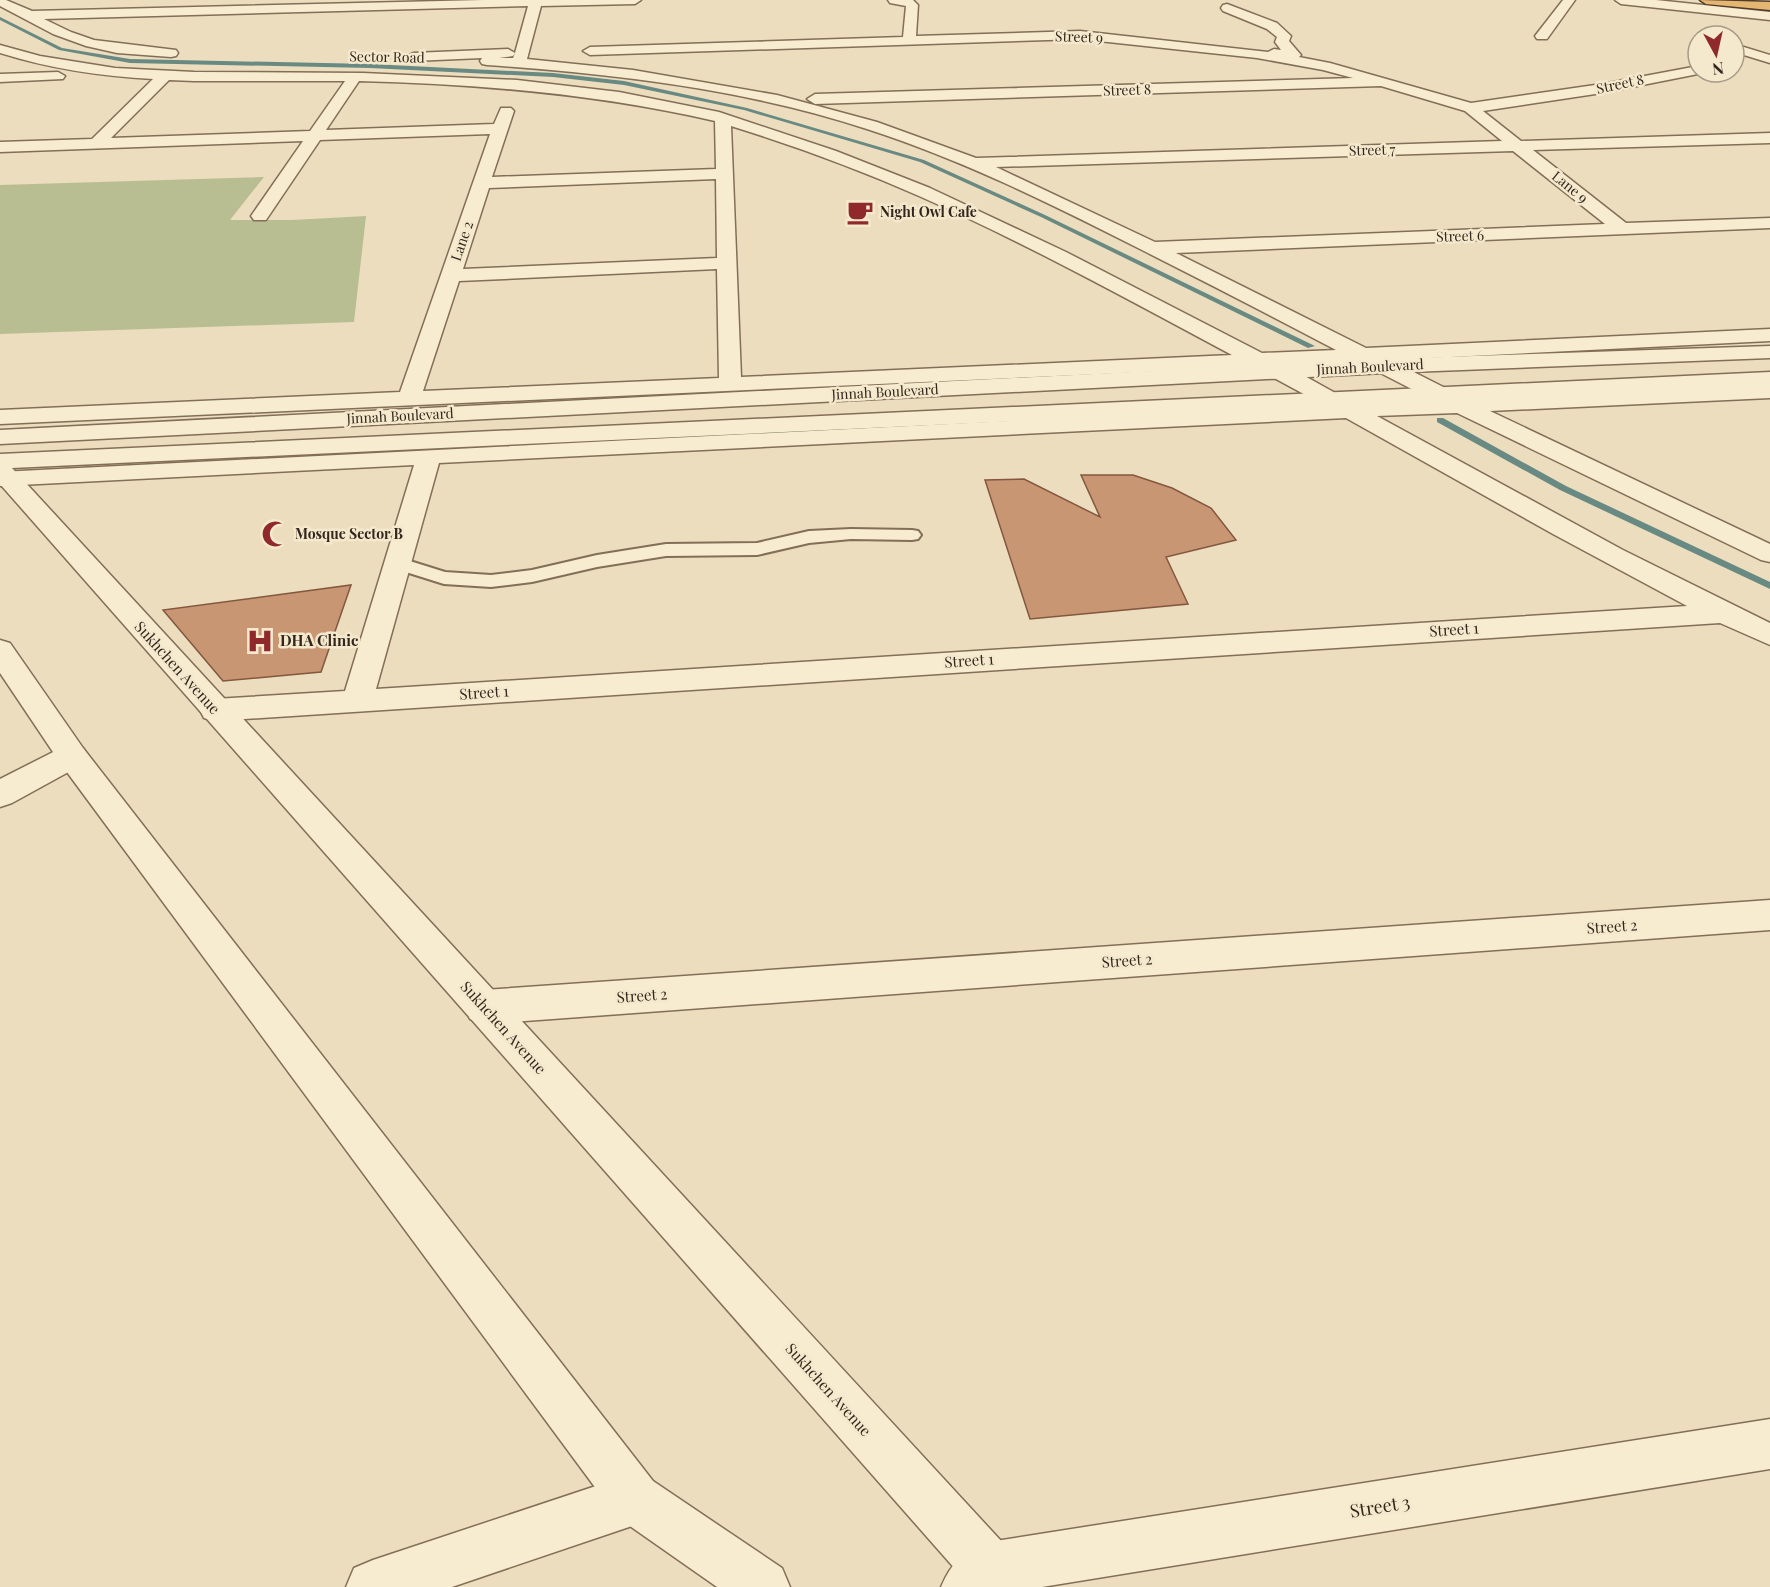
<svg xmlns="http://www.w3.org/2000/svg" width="1770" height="1587" font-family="'Playfair Display',serif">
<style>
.cemetery{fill:#b9be92}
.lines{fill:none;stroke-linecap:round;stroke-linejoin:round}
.stream{fill:#698a82;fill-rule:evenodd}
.building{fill:#c99674;stroke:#82583e;stroke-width:1.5}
.service-casing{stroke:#836e57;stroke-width:4}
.minor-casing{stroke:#836e57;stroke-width:3}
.tertiary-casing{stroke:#836e57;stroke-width:3}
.trunk-casing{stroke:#513c2c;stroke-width:3}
.service{fill:#f7ebd0;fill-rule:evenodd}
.minor{fill:#f7ebd0;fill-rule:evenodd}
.tertiary{fill:#f7ebd0;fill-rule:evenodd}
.trunk{fill:#e5b672;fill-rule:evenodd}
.labels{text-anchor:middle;stroke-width:5;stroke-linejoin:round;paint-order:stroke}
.far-street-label{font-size:14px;fill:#33261c;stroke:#f4e8cd}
.far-poi-label{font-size:14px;font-weight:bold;fill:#33261c;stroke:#f4e8cd;text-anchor:start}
.street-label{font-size:15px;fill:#33261c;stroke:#f4e8cd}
.poi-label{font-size:15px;font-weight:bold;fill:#33261c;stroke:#f4e8cd;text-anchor:start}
.near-street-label{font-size:18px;fill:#33261c;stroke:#f4e8cd}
</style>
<rect width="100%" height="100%" fill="#ecddbe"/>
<path class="cemetery" d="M264,177L230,220H292L366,216L354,322L0,334V185Z"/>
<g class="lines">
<g class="stream">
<path d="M0,17L62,48L130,59L370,64L553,73L624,81L747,108L924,160L1045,215L1315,346L1308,348L1041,217L920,162L744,110L624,85L553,77L370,68L130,63L59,50L0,20Z"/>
<path d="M1437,418H1443L1566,486L1770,582V589L1560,490L1437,422Z"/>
</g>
</g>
<g class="building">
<path d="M1081,475H1133L1172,488L1211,508L1236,540L1166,557L1188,604L1030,619L985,480L1024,479L1100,517Z"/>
<path d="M351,585L321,672L223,681L163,610Z"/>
</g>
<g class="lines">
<g class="service-casing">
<path id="service" d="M851,529L912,530L918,531L921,535L918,539L912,540L851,539L809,543L757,555L666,556L597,567L532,582L491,587L444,584L390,567L388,563L390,559L397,557L445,572L491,575L532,570L597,555L666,544L757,543L809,531Z"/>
</g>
<g class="minor-casing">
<g id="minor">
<path d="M0,0H6L32,11L483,0H641L635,4L541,6L527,59L633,70L777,95L877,122L976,158L1502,141L1465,111L1381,86L815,104L807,99L815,94L1353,78L1323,70L1257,58L1080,39L590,55L583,51L590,47L903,37L906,6L890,3L888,0H913L918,5L916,36L1080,31L1268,52L1274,49L1281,50L1275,42L1277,37L1267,29L1223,11L1221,8L1223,5L1227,4L1277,23L1291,36L1289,41L1301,55L1299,57L1330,63L1471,103L1602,84L1698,66V72L1703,73L1602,93L1483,111L1521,141L1770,133V143L1533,150L1626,223L1770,218V228L1176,253L1366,348L1770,329V341L1390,360L1465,398L1770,384V398L1490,411L1770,544V562L1761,560L1457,413L1377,416L1623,550L1770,623V645L1720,623L215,721L204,718L200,710L204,702L215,699L345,691L414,465L0,486V472L1324,405L1254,367L0,424V410L400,392L490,134L320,140L266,220H254L251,216L303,141L0,152V142L92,139L153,79C100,76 51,69 0,53V45L40,56L115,68L194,72L363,73L517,80L619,92L719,112L836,151L930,188L1066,252L1262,353L1336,350C1272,316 1207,283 1142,250C1053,205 963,160 867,129C745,89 615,74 487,65L482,64L480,61L482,58L413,61L406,57L413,53L508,49L515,53L528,6L44,19L71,32L94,40L176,50L178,53L176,56L171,57L117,53L86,46L53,34L0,6ZM515,53L513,58H499L513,56ZM169,80L194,81H345L310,131L111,138ZM359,81C479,84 598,94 715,121L716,169L492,177L514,111L511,108H501L494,124L326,130ZM731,126C795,146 858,169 919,196C1026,243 1129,300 1232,355L741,377ZM1513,151L1605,224L1155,242L996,167ZM716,179L717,258L463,269L489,188ZM717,269L719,378L423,391L459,281ZM1359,362L1433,400L1355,404L1285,365ZM1346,418L1553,534L1687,606L376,689L439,463Z"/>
<path d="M1563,0H1575L1547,39H1537L1535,36Z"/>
<path d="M1615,0H1656L1770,12V20L1621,4Z"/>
<path d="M1734,44L1770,55V63L1734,52Z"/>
<path d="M58,72L65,76L63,79L0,82V74Z"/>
<path d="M72,744L83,748L88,756L83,764L12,803L0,807V779L61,748Z"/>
<path d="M1770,900V930L484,1024L470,1019L465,1007L470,995L484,990Z"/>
<path d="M1770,1419V1469L1042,1587H941C952,1561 963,1553 989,1542Z"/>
<path d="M635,1473L653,1481L661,1499L653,1517L635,1525L452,1587H346L354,1568L373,1560Z"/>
</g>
</g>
<g class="tertiary-casing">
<g id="tertiary">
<path d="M1770,346V358L1385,373L0,444V430L1385,359Z"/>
<path d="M1770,372V386L12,468L1026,1568L1034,1587H971L0,484V454Z"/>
<path d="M0,640L10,643L83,748L653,1481L782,1568L790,1587H717L617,1517L61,764L0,673Z"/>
</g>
</g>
<g class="trunk-casing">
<path id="trunk" d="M1700,0L1770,2V10L1706,4Z"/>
</g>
<use href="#service" class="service"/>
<use href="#minor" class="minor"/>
<use href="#tertiary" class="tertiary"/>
<use href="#trunk" class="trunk"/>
</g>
<defs>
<g id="cafe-bare" transform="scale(2.07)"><path d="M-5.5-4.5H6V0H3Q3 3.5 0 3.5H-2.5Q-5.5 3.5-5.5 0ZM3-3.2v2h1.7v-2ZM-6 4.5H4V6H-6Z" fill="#90292c" stroke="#f4e8cd" stroke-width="2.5" paint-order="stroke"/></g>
<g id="mosque-bare" transform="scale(2.07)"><path d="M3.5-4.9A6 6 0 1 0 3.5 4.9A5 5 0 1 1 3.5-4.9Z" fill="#90292c" stroke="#f4e8cd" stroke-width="2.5" paint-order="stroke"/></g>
<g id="hospital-bare" transform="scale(2.07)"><path d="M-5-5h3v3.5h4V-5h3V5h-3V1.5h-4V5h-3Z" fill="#90292c" stroke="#f4e8cd" stroke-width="2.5" paint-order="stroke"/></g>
</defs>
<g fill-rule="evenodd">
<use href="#cafe-bare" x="860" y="212"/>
<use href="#mosque-bare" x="275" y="534"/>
<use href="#hospital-bare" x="260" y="641"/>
</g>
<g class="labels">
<g class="far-street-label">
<text transform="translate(1079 37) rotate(2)" y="5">Street 9</text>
<text transform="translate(387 57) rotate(1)" y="5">Sector Road</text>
<text transform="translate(1620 84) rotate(-12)" y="5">Street 8</text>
<text transform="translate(1127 90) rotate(-2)" y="5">Street 8</text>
<text transform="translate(1372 150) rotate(-2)" y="5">Street 7</text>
<text transform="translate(1570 187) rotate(39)" y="5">Lane 9</text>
<text transform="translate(1460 236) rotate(-2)" y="5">Street 6</text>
<text transform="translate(462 241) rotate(-71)" y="5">Lane 2</text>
<text transform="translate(1370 367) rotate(-3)" y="5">Jinnah Boulevard</text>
<text transform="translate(885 392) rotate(-3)" y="5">Jinnah Boulevard</text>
<text transform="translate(400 416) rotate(-3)" y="5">Jinnah Boulevard</text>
</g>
<g class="far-poi-label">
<text x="880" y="217">Night Owl Cafe</text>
<text x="295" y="539">Mosque Sector B</text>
</g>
<g class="street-label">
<text transform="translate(1454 630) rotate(-4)" y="5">Street 1</text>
<text transform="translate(969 661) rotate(-4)" y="5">Street 1</text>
<text transform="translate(177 668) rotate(48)" y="5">Sukhchen Avenue</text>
<text transform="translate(484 693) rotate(-4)" y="5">Street 1</text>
<text transform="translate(1612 927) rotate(-4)" y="5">Street 2</text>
<text transform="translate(1127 961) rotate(-4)" y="5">Street 2</text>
<text transform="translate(642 996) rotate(-4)" y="5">Street 2</text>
<text transform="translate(503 1028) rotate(48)" y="5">Sukhchen Avenue</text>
<text transform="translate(828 1390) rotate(48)" y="5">Sukhchen Avenue</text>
</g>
<g class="poi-label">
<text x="280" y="646">DHA Clinic</text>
</g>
<g class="near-street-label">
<text transform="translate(1380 1507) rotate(-9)" y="6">Street 3</text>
</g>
</g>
<g transform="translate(1716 54) rotate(172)"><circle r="28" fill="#f4e8cd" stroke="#a79a86" stroke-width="1.5"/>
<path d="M0-4.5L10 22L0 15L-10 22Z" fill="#90292c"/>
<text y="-9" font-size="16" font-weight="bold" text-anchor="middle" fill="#33261c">N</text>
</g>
</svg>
